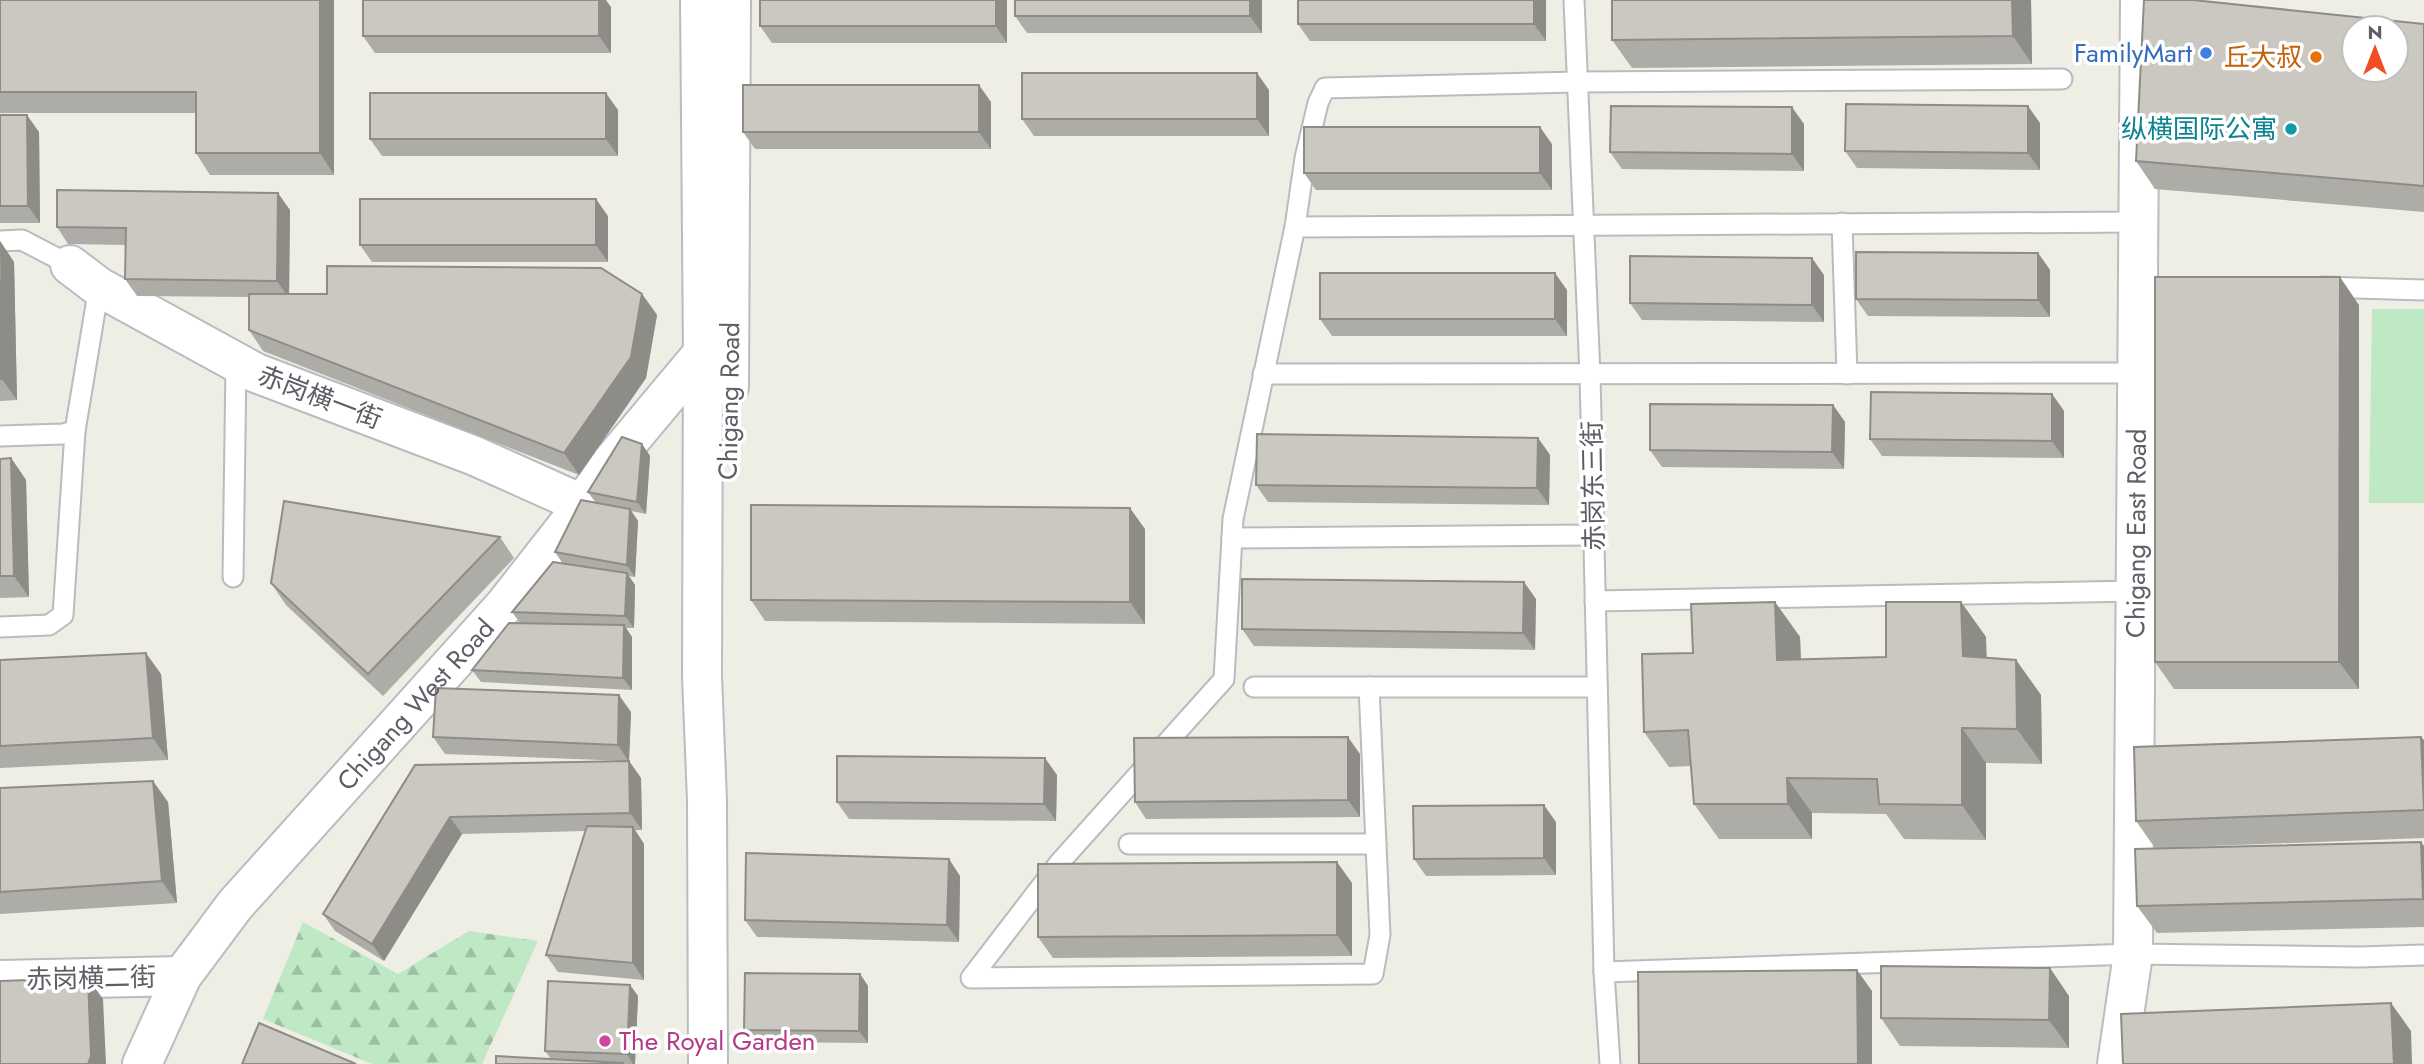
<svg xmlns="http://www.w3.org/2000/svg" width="2424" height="1064" font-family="Jost,'Noto Sans SC',sans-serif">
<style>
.grass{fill:#bfe8c4}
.forest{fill:url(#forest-firs)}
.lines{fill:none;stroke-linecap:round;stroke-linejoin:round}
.lane-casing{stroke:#b9bbc1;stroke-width:23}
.street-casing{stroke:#b9bbc1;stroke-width:42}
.secondary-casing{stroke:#b9bcc3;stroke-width:42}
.lane{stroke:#fff;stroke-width:19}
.street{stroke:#fff;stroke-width:38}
.secondary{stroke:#fff;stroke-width:38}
.wall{fill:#aeaca6}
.shaded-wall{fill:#8d8c87}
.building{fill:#cac8c1;stroke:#8d8c87;stroke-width:2;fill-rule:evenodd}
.shop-dot{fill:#3f7fe0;stroke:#fff;stroke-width:2.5}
.food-dot{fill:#e8710a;stroke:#fff;stroke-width:2.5}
.culture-dot{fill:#0f9aa8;stroke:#fff;stroke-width:2.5}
.hotel-dot{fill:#d1479c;stroke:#fff;stroke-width:2.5}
.labels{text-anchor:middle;stroke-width:7;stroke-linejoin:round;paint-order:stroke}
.shop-label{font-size:26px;fill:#366cbe;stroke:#fff;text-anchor:end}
.food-label{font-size:26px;fill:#c56008;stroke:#fff;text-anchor:end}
.culture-label{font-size:26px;fill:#0d838f;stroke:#fff;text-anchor:end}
.street-label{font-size:26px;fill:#5c5f65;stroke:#fff}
.hotel-label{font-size:26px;fill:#b23c85;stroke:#fff;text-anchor:start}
</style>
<defs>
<pattern id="forest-firs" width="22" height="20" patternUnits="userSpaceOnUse" patternTransform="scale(1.75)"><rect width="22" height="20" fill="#bfe8c4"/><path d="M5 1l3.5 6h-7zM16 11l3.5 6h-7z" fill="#9ebfa3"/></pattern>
</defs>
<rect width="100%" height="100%" fill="#efeee4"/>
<path class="grass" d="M2372,309H2424V503H2369Z"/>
<path class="forest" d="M303,922L398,974L469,931L538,941L482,1064H372L263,1019Z"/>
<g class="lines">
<g class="lane-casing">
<g id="lane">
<path d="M1574,0L1590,375L1604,972L1610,1064"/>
<path d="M1842,223L1847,374"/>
<path d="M1295,227L2138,222"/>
<path d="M0,241L22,240L70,265"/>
<path d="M2321,287L2424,290"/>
<path d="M1263,374L2137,373"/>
<path d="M0,436L63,434L75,431L99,287"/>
<path d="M1232,538L1594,535"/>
<path d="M233,577L236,363"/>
<path d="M1595,601L2135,591"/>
<path d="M0,627L49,625L63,615L75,431"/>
<path d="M1254,687H1597"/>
<path d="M1369,687L1380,935L1373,974L971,978L1060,862L1224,679L1233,519L1295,227L1305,158L1318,103L1325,88L1577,82L2062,79"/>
<path d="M1129,844H1376"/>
<path d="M1604,972L2133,954L2359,957L2424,955"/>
</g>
</g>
<g class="street-casing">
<g id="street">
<path d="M70,265L99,287L256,373L475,456L582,504"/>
<path d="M0,980L182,976"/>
</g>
</g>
<g class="secondary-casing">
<g id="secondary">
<path d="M700,0L703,353L702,676L707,801L708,1064"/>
<path d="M729,387L731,0"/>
<path id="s1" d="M142,1064L182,976L235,905L505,605L570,522L611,463L703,353"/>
<path id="s2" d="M2117,1064L2133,954L2140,0"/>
</g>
</g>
<use href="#lane" class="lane"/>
<use href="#street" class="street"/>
<use href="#secondary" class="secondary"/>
</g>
<g class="wall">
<path d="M0,0H334V175H210L196,153V113H0Z"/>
<path d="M1007,0V43H772L760,26Z"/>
<path d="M1262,0V33H1027L1015,16Z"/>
<path d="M1546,0V41H1310L1298,24Z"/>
<path d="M2031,0L2032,64L1632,68L1612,40Z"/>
<path d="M611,7V53H375L363,36Z"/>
<path d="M2424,24V212L2155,189L2136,161Z"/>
<path d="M1269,90V136H1034L1022,119Z"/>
<path d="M991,102V149H755L743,132Z"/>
<path d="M618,110V156H382L370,139Z"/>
<path d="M0,115L39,132L40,223H0Z"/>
<path d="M2040,123V170L1857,168L1845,151Z"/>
<path d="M1804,124V171L1622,169L1610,152Z"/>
<path d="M1552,144V190H1316L1304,173Z"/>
<path d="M290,210L289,294H642L657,315L646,378L579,475L263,351L249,330V297L137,296L125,279L126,245L68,244L57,227Z"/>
<path d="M608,216V262H372L360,245Z"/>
<path d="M0,241L14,262L17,400L0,401Z"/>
<path d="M2038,253L2050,270V317L1868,316L1856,299Z"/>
<path d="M1824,275V322L1642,320L1630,303Z"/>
<path d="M1567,290V336H1332L1320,319Z"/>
<path d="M2359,305V689H2174L2155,662Z"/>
<path d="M2052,394L2064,411V458L1882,456L1870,439Z"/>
<path d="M1833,405L1845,422L1844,469L1662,467L1650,450Z"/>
<path d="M1538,438L1550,455L1549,505L1268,502L1256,485Z"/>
<path d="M642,444L650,456L646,514L631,511L638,521L635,577L628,576L635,585L634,628H626L632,637V690L481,682L472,670L520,623L512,612L563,564L555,552L595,502L588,492Z"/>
<path d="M11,458L26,480L29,597L0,598V459Z"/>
<path d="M1145,529V624L765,621L751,600Z"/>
<path d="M500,537L514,558L383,696L286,605L271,583Z"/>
<path d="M1536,599L1535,650L1254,646L1242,629Z"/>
<path d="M1775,602L1800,637L1801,659L1886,657L1961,602L1986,637V658L2016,660L2041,695L2042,764L1986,763V840L1904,839L1886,814L1812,813V839H1719L1694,804L1691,766L1669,767L1644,732L1693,653Z"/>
<path d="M0,660L161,674L168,760L0,768Z"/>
<path d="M631,712L629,761L641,778L642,830H635L644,844V980L558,972L546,955L585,831L462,834L384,961L335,931L323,914L415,765L628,761L445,754L433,737Z"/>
<path d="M2424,740V838L2156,848L2424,846V927L2157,933L2137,906L2155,848L2136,821Z"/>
<path d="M1360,754V817L1146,819L1135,802Z"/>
<path d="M1057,775L1056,821L849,819L837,802Z"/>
<path d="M0,788L168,802L177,903L0,914Z"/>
<path d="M1556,822V875L1426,876L1414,859Z"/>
<path d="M960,876L959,942L757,937L745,920Z"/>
<path d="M1352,883V956L1053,958L1038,937Z"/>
<path d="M860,974L868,986V1043L753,1042L744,1030Z"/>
<path d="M630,985L638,996L635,1064H496L551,1059L545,1051Z"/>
<path d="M2069,996V1048L1900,1046L1881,1018Z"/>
</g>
<g class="shaded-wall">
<path d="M320,0H334V175L320,153Z"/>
<path d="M599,0H606L611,7V53L599,36Z"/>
<path d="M996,0H1007V43L996,26Z"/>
<path d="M1250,0H1262V33L1250,16Z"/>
<path d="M1534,0H1546V41L1534,24Z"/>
<path d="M2012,0H2031L2032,64L2013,36Z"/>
<path d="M1257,73L1269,90V136L1257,119Z"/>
<path d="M979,85L991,102V149L979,132Z"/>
<path d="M606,93L618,110V156L606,139Z"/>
<path d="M2028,106L2040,123V170L2028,153Z"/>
<path d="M1792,107L1804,124V171L1792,154Z"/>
<path d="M27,115L39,132L40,223L28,206Z"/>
<path d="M1540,127L1552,144V190L1540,173Z"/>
<path d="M278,193L290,210L289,298L277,281Z"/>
<path d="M596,199L608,216V262L596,245Z"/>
<path d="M0,241L14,262L17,400L2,379Z"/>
<path d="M2038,253L2050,270V317L2038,300Z"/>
<path d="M1812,258L1824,275V322L1812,305Z"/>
<path d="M1555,273L1567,290V336L1555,319Z"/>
<path d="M2340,277L2359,305V689L2339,662Z"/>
<path d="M642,294L657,315L646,378L579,475L564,453Z"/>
<path d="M2052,394L2064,411V458L2052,441Z"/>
<path d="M1833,405L1845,422L1844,469L1832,452Z"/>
<path d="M1538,438L1550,455L1549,505L1537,488Z"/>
<path d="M642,444L650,456L646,514L637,502Z"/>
<path d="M11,458L26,480L29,597L14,576Z"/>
<path d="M1130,508L1145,529V624L1130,602Z"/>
<path d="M630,509L638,521L635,577L627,565Z"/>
<path d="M627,573L635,585L634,628L625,616Z"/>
<path d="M1524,582L1536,599L1535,650L1523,633Z"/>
<path d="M1775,602L1800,637L1802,695L1777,660Z"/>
<path d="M1961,602L1986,637L1988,691L1963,656Z"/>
<path d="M624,625L632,637V690L623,678Z"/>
<path d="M146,653L161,674L168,760L153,738Z"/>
<path d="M2016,660L2041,695L2042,764L2017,729Z"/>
<path d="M619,695L631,712L629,762L618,745Z"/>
<path d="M1962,728L1986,763V840L1962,805Z"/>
<path d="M1348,737L1360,754V817L1348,800Z"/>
<path d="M2421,737L2424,740V802Z"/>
<path d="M1045,758L1057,775L1056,821L1044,804Z"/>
<path d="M629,761L641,778L642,830L630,813Z"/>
<path d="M1787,778L1812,813V839L1788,804Z"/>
<path d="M153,781L168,802L177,903L162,881Z"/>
<path d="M1544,805L1556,822V875L1544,858Z"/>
<path d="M450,817L462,834L384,961L372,944Z"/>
<path d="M633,827L644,844V980L633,963Z"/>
<path d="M2421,842L2424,846V901L2423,899Z"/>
<path d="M949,859L960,876L959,942L947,925Z"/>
<path d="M1337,862L1352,883V956L1337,935Z"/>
<path d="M2050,968L2069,996V1048L2049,1020Z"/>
<path d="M1857,970L1872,991V1064H1858Z"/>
<path d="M860,974L868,986V1043L859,1031Z"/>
<path d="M88,978L103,999L106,1064H88Z"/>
<path d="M630,985L638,996L635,1064H633L627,1054Z"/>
<path d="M2391,1003L2411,1031L2412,1064H2394Z"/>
</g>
<g class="building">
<path d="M0,0H320V153H196V92H0Z"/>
<rect x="363" y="0" width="236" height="36"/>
<rect x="760" y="0" width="236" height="26"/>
<rect x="1015" y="0" width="235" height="16"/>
<rect x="1298" y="0" width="236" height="24"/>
<path d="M1612,0H2012L2013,36L1612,40Z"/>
<path d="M2144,0H2193L2424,24V186L2136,161ZM2354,28H2396V70H2354Z"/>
<rect x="1022" y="73" width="235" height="46"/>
<rect x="743" y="85" width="236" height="47"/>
<rect x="370" y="93" width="236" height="46"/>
<path d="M1846,104L2028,106V153L1845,151Z"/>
<path d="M1611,106L1792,107V154L1610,152Z"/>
<path d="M0,115H27L28,206H0Z"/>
<rect x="1304" y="127" width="236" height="46"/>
<path d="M57,190L278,193L277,281L125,279L126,228L57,227Z"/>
<rect x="360" y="199" width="236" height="46"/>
<path d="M1856,252L2038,253V300L1856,299Z"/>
<path d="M1630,256L1812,258V305L1630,303Z"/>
<path d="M327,266L601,268L642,294L631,357L564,453L249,330V294H327Z"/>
<rect x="1320" y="273" width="235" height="46"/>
<path d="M2155,277H2340L2339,662H2155Z"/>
<path d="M0,279L2,379H0Z"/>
<path d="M1871,392L2052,394V441L1870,439Z"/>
<path d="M1650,404L1833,405L1832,452L1650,450Z"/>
<path d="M1257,434L1538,438L1537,488L1256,485Z"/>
<path d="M622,437L642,444L637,502L588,492Z"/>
<path d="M11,458L14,576H0V459Z"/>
<path d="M581,500L630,509L627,565L555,552Z"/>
<path d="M284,501L500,537L368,674L271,583Z"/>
<path d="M751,505L1130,508V602L751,600Z"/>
<path d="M553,562L627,573L625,616L512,612Z"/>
<path d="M1242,579L1524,582L1523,633L1242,629Z"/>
<path d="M1775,602L1777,660L1886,657V602H1961L1963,656L2016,660L2017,729L1962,728V805L1879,804L1877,779L1787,778L1788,804H1694L1688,730L1644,732L1642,654L1693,653L1691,604Z"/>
<path d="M509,623L624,625L623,678L472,670Z"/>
<path d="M146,653L153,738L0,746V660Z"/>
<path d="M436,688L619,695L618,745L433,737Z"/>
<path d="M1348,737V800L1135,802L1134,738Z"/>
<path d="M2421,737L2424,810L2136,821L2134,747Z"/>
<path d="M837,756L1045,758L1044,804L837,802Z"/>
<path d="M629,761L630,813L450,817L372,944L323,914L415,765Z"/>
<path d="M153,781L162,881L0,892V788Z"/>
<path d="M1544,805V858L1414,859L1413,806Z"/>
<path d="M587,826L633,827V963L546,955Z"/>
<path d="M2421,842L2423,899L2137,906L2135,849Z"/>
<path d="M746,853L949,859L947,925L745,920Z"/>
<path d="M1337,862V935L1038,937V864Z"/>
<path d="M1881,966L2050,968L2049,1020L1881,1018Z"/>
<path d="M1857,970L1858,1064H1639L1638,972Z"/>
<path d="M745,973L860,974L859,1031L744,1030Z"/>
<path d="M88,978L91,1056L88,1064H0V981Z"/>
<path d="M548,981L630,985L627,1054L545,1051Z"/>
<path d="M2391,1003L2394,1064H2123L2121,1014Z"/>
<path d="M259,1023L356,1064H242Z"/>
<path d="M496,1056L623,1063V1064H496Z"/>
</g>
<circle class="shop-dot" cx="2206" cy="53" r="7"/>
<circle class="food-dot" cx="2316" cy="57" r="7"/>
<circle class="culture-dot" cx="2291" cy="129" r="7"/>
<circle class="hotel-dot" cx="605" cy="1041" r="7"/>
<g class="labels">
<g class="shop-label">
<text x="2192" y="62">FamilyMart</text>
</g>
<g class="food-label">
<text x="2302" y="66">丘大叔</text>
</g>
<g class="culture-label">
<text x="2277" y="138">纵横国际公寓</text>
</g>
<g class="street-label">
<text transform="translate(320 397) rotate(21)" y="9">赤岗横一街</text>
<text transform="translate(729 401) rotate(-89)" y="9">Chigang Road</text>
<text transform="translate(1593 486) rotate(-91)" y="9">赤岗东三街</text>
<text dy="9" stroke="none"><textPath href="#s2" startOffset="532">Chigang East Road</textPath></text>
<text dy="9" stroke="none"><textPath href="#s1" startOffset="455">Chigang West Road</textPath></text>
<text transform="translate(91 978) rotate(-1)" y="9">赤岗横二街</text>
</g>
<g class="hotel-label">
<text x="619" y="1050">The Royal Garden</text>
</g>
</g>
<g transform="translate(2375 49)"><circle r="33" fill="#ffffff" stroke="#bebfc1" stroke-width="2"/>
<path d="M0-5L12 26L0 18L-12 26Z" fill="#f14e28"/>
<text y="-10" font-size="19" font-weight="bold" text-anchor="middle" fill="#5c5f65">N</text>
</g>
</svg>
